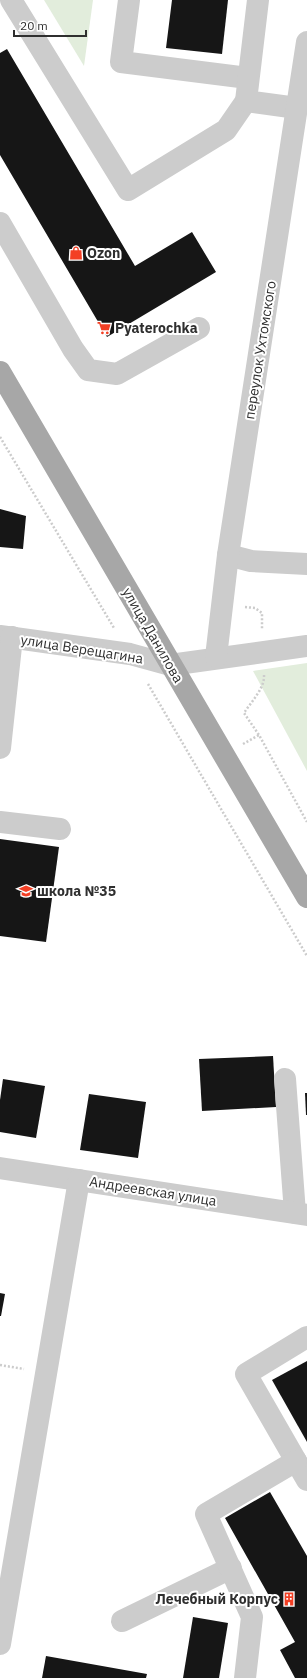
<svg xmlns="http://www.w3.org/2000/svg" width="307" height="1678" font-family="'IBM Plex Sans',sans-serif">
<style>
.green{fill:#e2eddc}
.building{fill:#161616}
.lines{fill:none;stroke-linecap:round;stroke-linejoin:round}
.path{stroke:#ccc;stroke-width:2.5;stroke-dasharray:2 2;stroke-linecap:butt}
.minor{stroke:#ccc;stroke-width:22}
.major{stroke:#a7a7a7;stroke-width:22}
.labels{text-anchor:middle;stroke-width:4;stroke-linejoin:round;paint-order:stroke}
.poi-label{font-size:14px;font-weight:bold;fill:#2f2f2f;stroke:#fff;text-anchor:start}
.street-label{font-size:14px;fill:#2f2f2f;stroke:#fff}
</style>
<rect width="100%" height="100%" fill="#fff"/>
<g class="green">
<path d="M44,0H93L84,66Z"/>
<path d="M307,663V771L253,671Z"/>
</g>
<g class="building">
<path d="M172,0H228L222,54L166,48Z"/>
<path d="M7,49L135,266L192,232L216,272L107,337L0,155V53Z"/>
<path d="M0,509L26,516L23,549L0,547Z"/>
<path d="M0,839L59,847L46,942L0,936Z"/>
<path d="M273,1056L276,1107L202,1111L199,1059Z"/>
<path d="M3,1079L45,1086L36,1138L0,1132V1100Z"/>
<path d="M305,1093H307V1115H306Z"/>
<path d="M89,1094L146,1102L138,1158L80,1150Z"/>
<path d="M0,1293L5,1294L1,1316H0Z"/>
<path d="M307,1361V1442L272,1380Z"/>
<path d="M270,1492L307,1556V1678H295L280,1650L295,1642L225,1518Z"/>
<path d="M193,1617L228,1623L219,1678H183Z"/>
<path d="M46,1656L147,1674L146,1678H42Z"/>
</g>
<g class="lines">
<g class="path">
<path d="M0,437L114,628"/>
<path d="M245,607L255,608L262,613V630"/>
<path d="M264,675C265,688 251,702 244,713L259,735L307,822"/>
<path d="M148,684L307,956"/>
<path d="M243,744L259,735"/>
<path d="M0,1365L24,1369"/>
</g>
<g class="minor">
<path d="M11,0L128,190L226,130L246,101"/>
<path d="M129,0L121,62L248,78"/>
<path d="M258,0L246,101L297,108"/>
<path d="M0,223L73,349L88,370L117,374L199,328"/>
<path d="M228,555L251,561L307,564"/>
<path d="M0,636L130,654L170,665L307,646"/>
<path d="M216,657L228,555L307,42"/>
<path d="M0,748L12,637"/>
<path d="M0,822L60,829"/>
<path d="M285,1079L295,1213"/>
<path d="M0,1168L307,1215"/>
<path d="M307,1337L246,1374L307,1480"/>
<path d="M122,1621L231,1568"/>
<path d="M0,1644L79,1180"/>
<path d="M245,1678L252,1617L206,1514L296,1461"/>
</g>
<path class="major" d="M0,372L307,897"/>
</g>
<defs>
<g id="shop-bare" transform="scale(1.08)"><path d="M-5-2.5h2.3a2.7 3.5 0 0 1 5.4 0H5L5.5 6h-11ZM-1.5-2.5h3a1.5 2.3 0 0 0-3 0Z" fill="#f33f24" stroke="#fff" stroke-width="2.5" paint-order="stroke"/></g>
<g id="supermarket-bare" transform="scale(1.08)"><path d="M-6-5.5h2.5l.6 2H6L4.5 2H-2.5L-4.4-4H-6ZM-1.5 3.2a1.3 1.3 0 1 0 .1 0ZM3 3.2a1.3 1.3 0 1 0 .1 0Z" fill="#f33f24" stroke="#fff" stroke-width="2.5" paint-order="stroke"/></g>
<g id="school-bare" transform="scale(1.08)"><path d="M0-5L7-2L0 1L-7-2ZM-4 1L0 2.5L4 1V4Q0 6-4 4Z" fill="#f33f24" stroke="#fff" stroke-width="2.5" paint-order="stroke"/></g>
<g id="building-bare" transform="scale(1.08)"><path d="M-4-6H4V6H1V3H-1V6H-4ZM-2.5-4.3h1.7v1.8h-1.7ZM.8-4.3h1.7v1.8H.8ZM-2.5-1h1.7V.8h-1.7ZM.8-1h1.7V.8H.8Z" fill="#f33f24" stroke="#fff" stroke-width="2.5" paint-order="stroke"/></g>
</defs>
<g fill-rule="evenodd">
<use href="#shop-bare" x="76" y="253"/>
<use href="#supermarket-bare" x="104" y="328"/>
<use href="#school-bare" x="26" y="891"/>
<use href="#building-bare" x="289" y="1599"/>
</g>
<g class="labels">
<g class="poi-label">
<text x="87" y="258">Ozon</text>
<text x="115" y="333">Pyaterochka</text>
<text x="37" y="896">школа №35</text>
<text x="278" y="1604" text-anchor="end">Лечебный Корпус</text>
</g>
<g class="street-label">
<text transform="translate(260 350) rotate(-81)" y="5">переулок Ухтомского</text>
<text transform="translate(153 635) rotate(60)" y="5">улица Данилова</text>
<text transform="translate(82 649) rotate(9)" y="5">улица Верещагина</text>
<text transform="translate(153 1191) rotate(9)" y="5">Андреевская улица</text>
</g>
</g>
<path d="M14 30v6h72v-6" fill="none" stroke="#2f2f2f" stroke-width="2"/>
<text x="20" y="30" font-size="12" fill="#2f2f2f" stroke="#ffffff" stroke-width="3" paint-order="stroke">20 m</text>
</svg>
